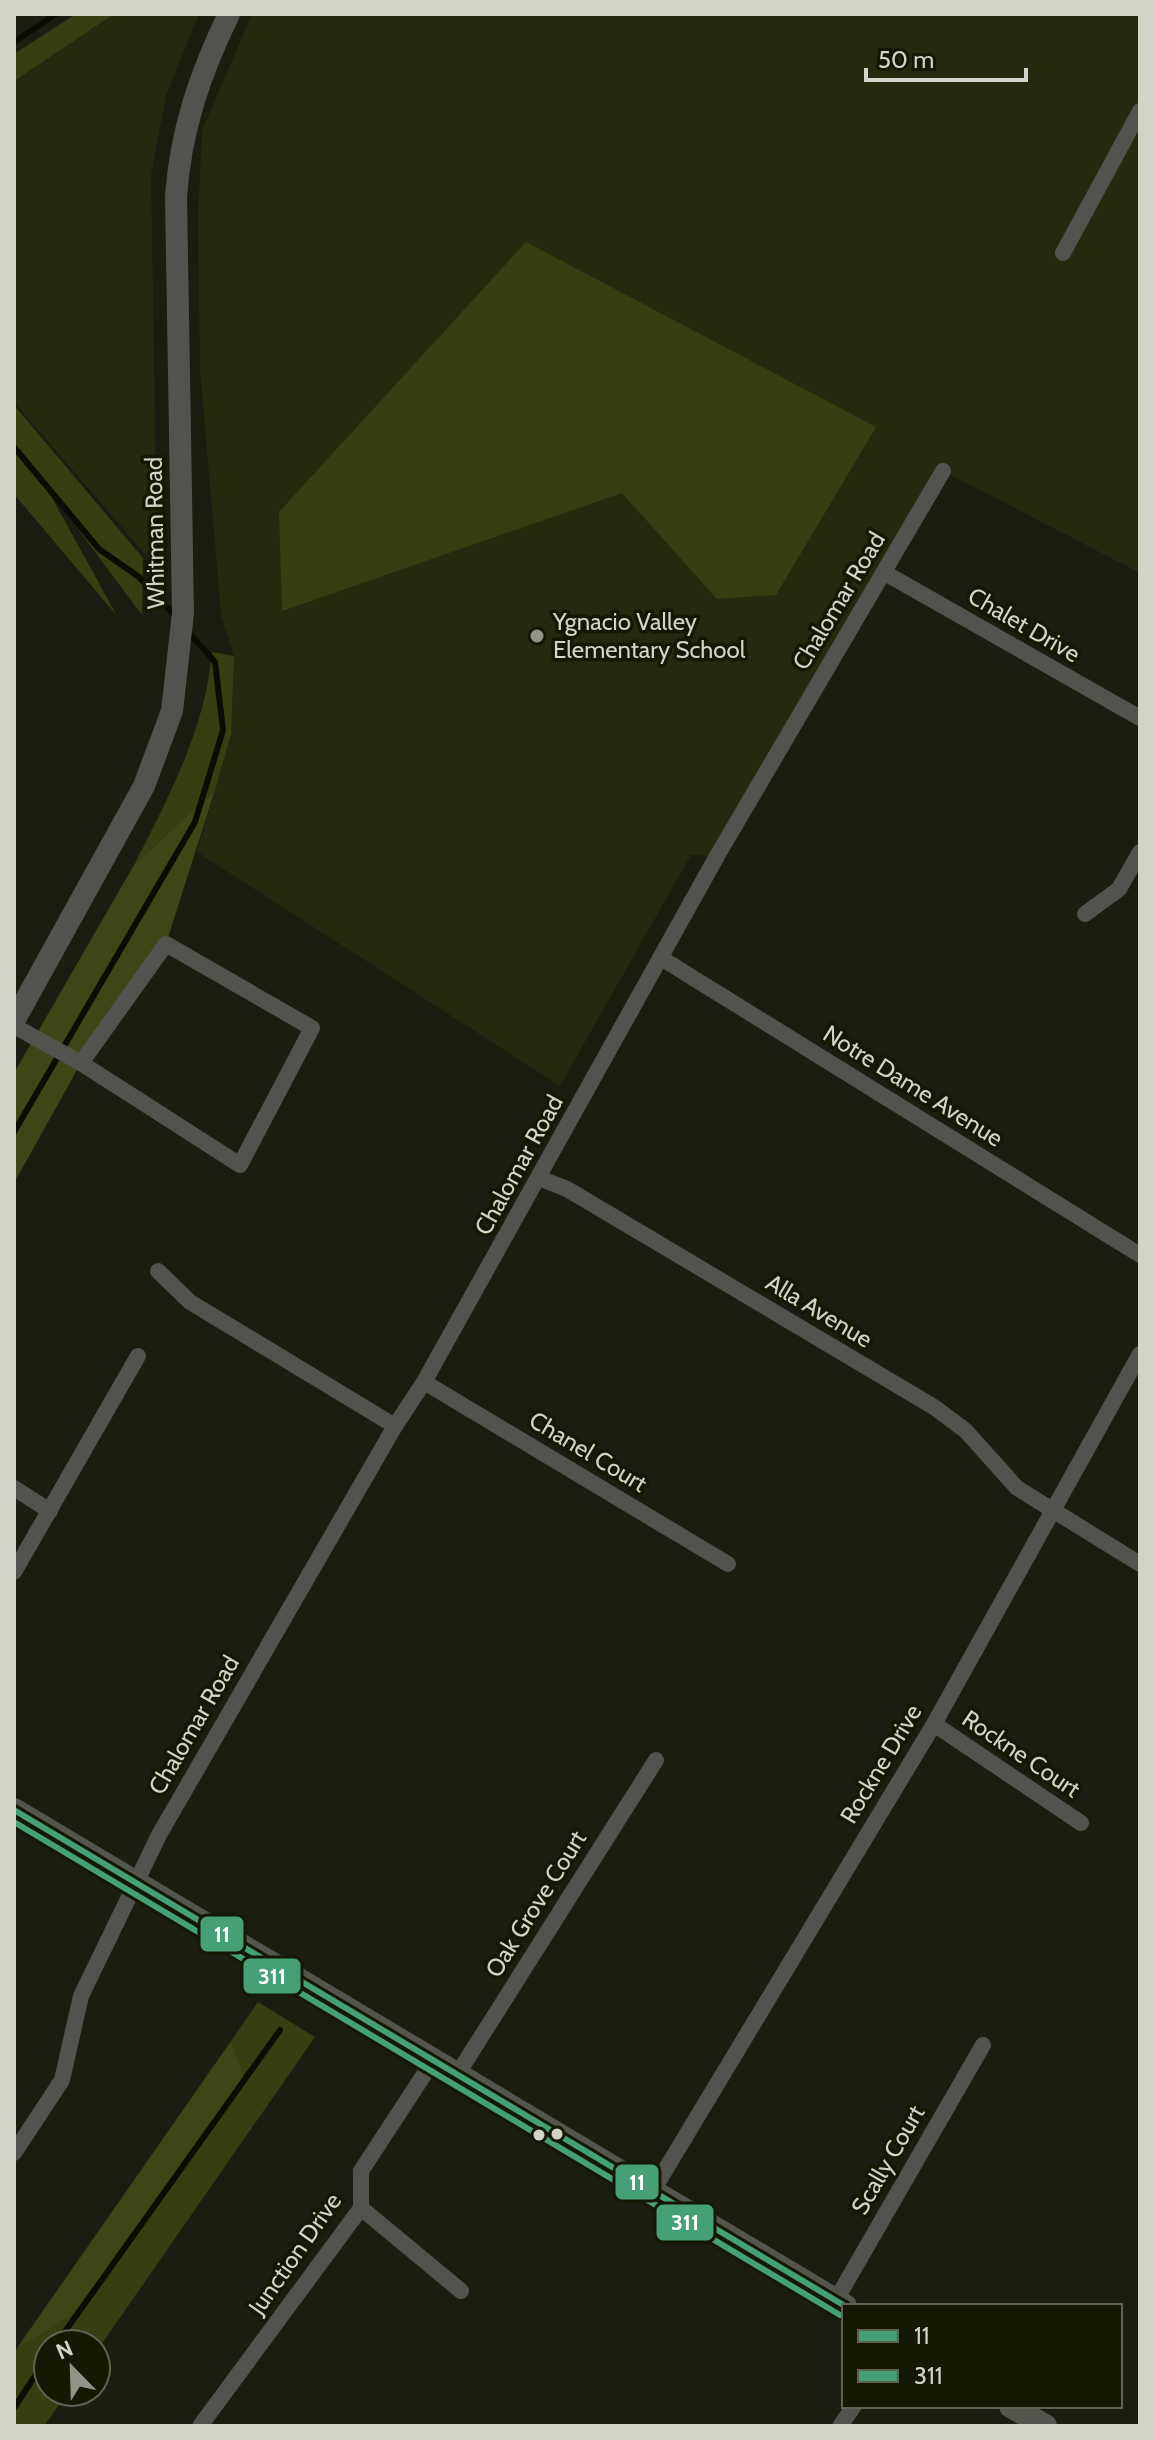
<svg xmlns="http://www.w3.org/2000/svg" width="1154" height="2440" font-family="Cabin,sans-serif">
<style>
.built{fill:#252a0e}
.green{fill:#373e12}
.forest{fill:#3e4516}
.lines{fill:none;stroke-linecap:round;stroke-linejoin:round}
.stream{stroke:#0a0d01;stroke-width:6}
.minor{stroke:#52534f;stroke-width:16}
.tertiary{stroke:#52534f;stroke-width:22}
.secondary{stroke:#54554f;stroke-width:24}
.bus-1-casing{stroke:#151803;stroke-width:12}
.bus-2-casing{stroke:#151803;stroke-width:12}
.bus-1{stroke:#46a076;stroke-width:6}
.bus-2{stroke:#46a076;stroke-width:6}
.poi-dot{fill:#919486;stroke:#151803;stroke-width:3}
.bus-dot{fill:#d1d4c6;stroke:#151803;stroke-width:3}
.labels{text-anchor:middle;stroke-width:7;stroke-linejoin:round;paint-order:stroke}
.street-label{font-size:24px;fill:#d1d4c6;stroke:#151803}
.poi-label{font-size:24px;fill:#d1d4c6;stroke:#151803;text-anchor:start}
.line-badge{stroke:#151803;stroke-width:3}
.badge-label{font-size:22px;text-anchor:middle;font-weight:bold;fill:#fff}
</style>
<rect width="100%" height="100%" fill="#1a1d10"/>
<g class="built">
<path d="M114,14H199L166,96L151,174L157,546L151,561L14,402V81Z"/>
<path d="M252,14H1140V573L943,471L717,856L691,855L560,1086L197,852L231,735L234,656L221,615L200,369L198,215L202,130Z"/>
</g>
<g class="green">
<path d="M76,14H114L14,81V54Z"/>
<path d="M526,242L876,427L776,595L717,599L622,493L282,611L279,512Z"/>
<path d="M14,405L143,558L142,615L45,485L117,616L14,494Z"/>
<path d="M212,652L234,656L231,735L215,790L134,865C169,796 205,730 212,652Z"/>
<path d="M258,2002L315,2037L96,2352V2344H48V2392H68L44,2426H14V2352L245,2079L231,2041Z"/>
</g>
<g class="forest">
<path d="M215,790L166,944L81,1063L14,1183V1073L134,865Z"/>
<path d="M231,2041L245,2079L76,2312L17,2348Z"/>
</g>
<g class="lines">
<g class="stream">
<path d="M14,42L56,14"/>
<path d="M14,447L99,549L139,577L176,617"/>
<path d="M14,1132L195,822L223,730L215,662L188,632"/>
<path d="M56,2344L280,2030"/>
<path d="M14,2408L48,2356"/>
</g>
<g class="minor">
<path d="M1063,253L1140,111"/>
<path d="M885,573L1140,718"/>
<path d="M1085,914L1119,889L1140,852"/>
<path d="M661,958L1140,1255"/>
<path d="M14,1026L81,1063L240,1165L312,1028L166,944L81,1063"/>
<path d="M539,1178L567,1189L934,1407L966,1431L1017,1488L1140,1564"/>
<path d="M158,1271L190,1302L395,1426"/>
<path d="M424,1382L728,1564"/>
<path d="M14,1488L50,1511"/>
<path d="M14,1572L138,1356"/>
<path d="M934,1724L1081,1823"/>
<path d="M457,2075L656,1760"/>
<path d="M14,2153L62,2080L81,1996L159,1835L395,1426L424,1382L717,856L943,471"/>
<path d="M652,2192L934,1724L1140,1354"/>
<path d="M361,2208L461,2291"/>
<path d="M836,2300L983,2045"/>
<path d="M200,2426L361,2208V2171L433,2061"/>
<path d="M840,2426L854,2406"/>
</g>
<path class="tertiary" d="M14,1021L144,786L172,711L183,613L176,196C181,129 200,74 229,14"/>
<g class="secondary">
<path d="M14,1810L845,2306"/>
<path d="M1011,2406L1045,2426"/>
</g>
<g class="bus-1-casing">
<path id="bus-1" d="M14,1810L845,2306"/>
</g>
<g class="bus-2-casing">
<path id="bus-2" d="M14,1822L840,2315"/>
</g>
<use href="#bus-1" class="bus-1"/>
<use href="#bus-2" class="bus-2"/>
</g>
<circle class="poi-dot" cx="537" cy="636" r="8"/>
<g class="bus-dot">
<circle cx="557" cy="2134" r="7"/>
<circle cx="539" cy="2135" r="7"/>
</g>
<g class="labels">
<g class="street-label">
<text transform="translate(155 533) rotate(-91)" y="8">Whitman Road</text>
<text transform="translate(839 601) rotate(-59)" y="8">Chalomar Road</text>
<text transform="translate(1024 625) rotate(30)" y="8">Chalet Drive</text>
<text transform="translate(913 1086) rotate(32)" y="8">Notre Dame Avenue</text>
<text transform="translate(519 1165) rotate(-61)" y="8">Chalomar Road</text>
<text transform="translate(819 1311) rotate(31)" y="8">Alla Avenue</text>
<text transform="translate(588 1452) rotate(31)" y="8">Chanel Court</text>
<text transform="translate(194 1725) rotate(-60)" y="8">Chalomar Road</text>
<text transform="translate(1021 1754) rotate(34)" y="8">Rockne Court</text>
<text transform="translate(881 1764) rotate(-59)" y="8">Rockne Drive</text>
<text transform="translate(536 1904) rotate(-58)" y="8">Oak Grove Court</text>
<text transform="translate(888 2160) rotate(-60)" y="8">Scally Court</text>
<text transform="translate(295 2254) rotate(-55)" y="8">Junction Drive</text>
</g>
<g class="poi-label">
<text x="553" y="630">Ygnacio Valley<tspan x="553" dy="28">Elementary School</tspan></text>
</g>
</g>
<g class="line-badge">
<rect x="199" y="1915" width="46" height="38" rx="8" fill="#46a076"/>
<rect x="242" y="1957" width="60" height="38" rx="8" fill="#46a076"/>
<rect x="614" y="2163" width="46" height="38" rx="8" fill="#46a076"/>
<rect x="655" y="2203" width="60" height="39" rx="8" fill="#46a076"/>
</g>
<g class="badge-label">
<text x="222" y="1942">11</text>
<text x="272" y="1984">311</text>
<text x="637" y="2190">11</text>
<text x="685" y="2230">311</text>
</g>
<rect width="1154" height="2440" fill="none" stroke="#d1d4c6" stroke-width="32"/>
<rect x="842" y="2304" width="280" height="104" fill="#151803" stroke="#606351" stroke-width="2"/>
<rect x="858" y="2330" width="40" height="12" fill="#46a076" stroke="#606351" stroke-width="2"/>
<text x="914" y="2344" font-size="24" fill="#d1d4c6">11</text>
<rect x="858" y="2370" width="40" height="12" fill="#46a076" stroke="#606351" stroke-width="2"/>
<text x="914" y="2384" font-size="24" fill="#d1d4c6">311</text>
<g transform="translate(72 2368) rotate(337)"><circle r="38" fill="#151803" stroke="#606351" stroke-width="2"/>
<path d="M0-6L14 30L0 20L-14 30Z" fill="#919486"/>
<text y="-12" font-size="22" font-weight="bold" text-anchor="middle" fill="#d1d4c6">N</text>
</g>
<path d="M866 68v12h160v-12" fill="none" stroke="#d1d4c6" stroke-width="4"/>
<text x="878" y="68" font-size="24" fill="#d1d4c6" stroke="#151803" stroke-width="6" paint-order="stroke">50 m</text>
</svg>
